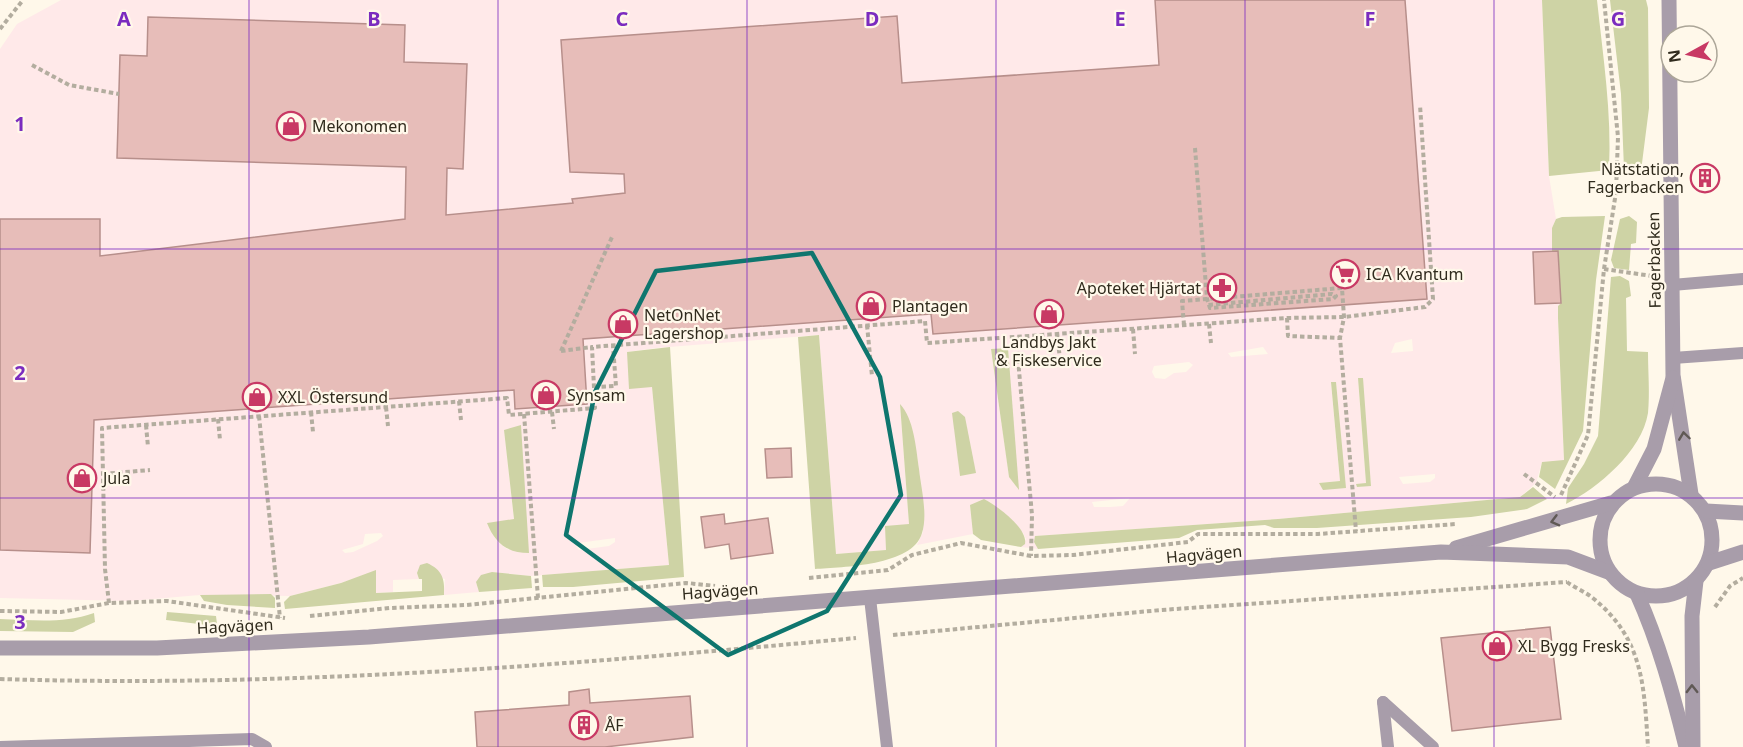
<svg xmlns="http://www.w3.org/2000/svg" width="1743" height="747" font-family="'Noto Sans',sans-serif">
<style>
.commercial{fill:#ffe9e9;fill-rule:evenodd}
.green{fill:#ced3a5}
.building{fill:#e7bdb9;stroke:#b78f8b;stroke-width:1.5}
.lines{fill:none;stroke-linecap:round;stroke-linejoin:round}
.path{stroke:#b3ad9f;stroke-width:4;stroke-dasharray:4.5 3;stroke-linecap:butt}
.service{stroke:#a89daa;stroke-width:12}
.minor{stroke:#a89daa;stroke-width:15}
.tertiary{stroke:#a89daa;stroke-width:15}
.oneway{stroke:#605955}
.marked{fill:none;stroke:#0f766e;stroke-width:4.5;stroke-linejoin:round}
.grid{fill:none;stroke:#7b2cbf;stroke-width:1.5;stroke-opacity:0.55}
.labels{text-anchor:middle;stroke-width:4.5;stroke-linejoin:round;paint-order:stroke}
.poi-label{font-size:16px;fill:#302b1d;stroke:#fff8ea;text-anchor:start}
.street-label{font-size:16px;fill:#302b1d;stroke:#fff8ea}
.grid-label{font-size:20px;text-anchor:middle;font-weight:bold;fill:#7b2cbf;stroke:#fff8ea;stroke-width:4.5;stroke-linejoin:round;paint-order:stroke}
</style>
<rect width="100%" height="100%" fill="#fff8ea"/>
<path class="commercial" d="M61,0H1542L1549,176L1556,219L1552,228V251H1558L1561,303L1558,306V318L1564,461L1542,462L1536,483L1520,497L1278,519L1036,536L1034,542L1038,549L1021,547L1026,539L1023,533L970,505L973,534L917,545L923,532V507L917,455L900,405L909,524L886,550L836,554L819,335L656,348L627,352L652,387L669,565L531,576L492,572L476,582L479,592L444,595L445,579L417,573L419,579L393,580V592L376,593L375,571L341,583L290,596L200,595L130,601L0,598V49L17,24ZM1412,339L1413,351L1391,353L1395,343ZM1263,347L1268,354L1231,357L1228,353ZM1008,348L1010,384L1018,489L1009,476L991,349ZM1189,362L1193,365L1186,372L1174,373L1165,379L1155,378L1152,372L1154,366ZM1358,379L1371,485L1357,487L1366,483ZM1335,382H1336L1345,488L1319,483L1340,481L1331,383ZM504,430L529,553L507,549L497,541L488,523L514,520ZM1435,474V478L1430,482L1403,484L1399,477ZM1130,498L1123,506L1110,507H1094L1092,502ZM381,533L383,536L377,541L353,552L345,553L342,550L363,544L365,534ZM615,538V542L609,546L579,550L576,546L578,543Z"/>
<g class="green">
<path d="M1542,0H1597C1603,57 1612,113 1609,170L1549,176Z"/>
<path d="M1610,0H1646L1648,8L1649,108L1641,171L1635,174L1624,169L1621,94Z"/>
<path d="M1605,216L1596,280L1583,431L1555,489L1539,477L1542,462L1564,460L1558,318V306L1561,303L1558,251H1552V228L1556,219L1562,217Z"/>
<path d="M1629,216L1637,222L1636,243L1631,244L1629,270L1614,268L1611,260L1620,219Z"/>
<path d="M1620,276L1629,281L1631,296L1626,298L1627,351L1648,352C1648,372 1650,393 1648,413C1642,451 1598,488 1566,504L1568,488L1584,464L1598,436L1611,277Z"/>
<path d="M819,335L836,554L886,550L885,526L909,524L900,404C914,419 916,448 919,469C921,488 928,514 922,533C913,566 842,567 815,569L798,337Z"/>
<path d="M670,347L684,577L573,587H543L542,575L669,565L652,387L629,389L627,352Z"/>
<path d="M1008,348L1019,490L1009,477L991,349Z"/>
<path d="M1358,378H1363L1371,486L1357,487L1356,484L1366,483Z"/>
<path d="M1331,382H1336L1346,488L1323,490L1319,483L1340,481Z"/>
<path d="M958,411L965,417L976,473L960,476L952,413Z"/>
<path d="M521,425L529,553C507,553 495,543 487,523L514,519L504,430Z"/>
<path d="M1533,487L1547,499L1527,509L1471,517L1317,528H1274L1265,525L1197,530L1179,538L1038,549L1034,542L1035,536L1278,519L1520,497Z"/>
<path d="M984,499C997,506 1028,528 1025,544L1021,547L981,540L973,534L970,505Z"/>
<path d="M427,563C442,570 445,578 444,595L285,609L284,602L290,596L341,583L376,570V593L422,591V579H419L417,573L420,565Z"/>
<path d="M492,572L531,576L532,588L479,592L476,582L481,575Z"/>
<path d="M271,594L275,598V608L227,605L204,601L200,595Z"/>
<path d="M167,612L216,616L217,624L207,625L166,620Z"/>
<path d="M94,613L95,622L73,632L0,631V619C33,620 63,624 94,613Z"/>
</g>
<g class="building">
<path d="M1155,0H1405L1427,299L933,334L931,314L583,339L587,404L515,409L514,390L94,420L90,553L0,550V219H100V256L405,219L406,167L117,158L120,55L147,56L148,17L405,25L404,62L467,64L463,169L447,168L446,215L573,203L572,199L625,193L624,174L570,172L561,40L897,16L902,83L1159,65Z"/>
<path d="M1558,251L1561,303L1535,304L1533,252Z"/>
<path d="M791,448L792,477L767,478L765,449Z"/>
<path d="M724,514L725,524L768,518L773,553L731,559L729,544L705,548L701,517Z"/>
<path d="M1550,627L1561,719L1452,731L1441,638Z"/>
<path d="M589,689L590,703L690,696L693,737L605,747H477L475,712L569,705V692Z"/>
</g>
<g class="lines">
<g class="path">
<path d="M0,29L23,0"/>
<path d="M32,65L69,85L119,94"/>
<path d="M1195,148L1207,299L1210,308L1333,299L1336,296L1332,294L1208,305"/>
<path d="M1604,269L1652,276"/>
<path d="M1287,318L1288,336L1340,338"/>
<path d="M1209,324L1211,343"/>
<path d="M867,325L872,376"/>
<path d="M1184,325L1182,301L1342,288L1344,317L1340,338L1356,531"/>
<path d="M1133,329L1135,354"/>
<path d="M1057,334L1060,359"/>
<path d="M1016,337L1032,515L1031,556"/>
<path d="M561,351L612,237"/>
<path d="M561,351L592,347"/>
<path d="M594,387L616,386L613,346"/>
<path d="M459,401L461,420"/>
<path d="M386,407L388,426"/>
<path d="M311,412L313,432"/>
<path d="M552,412L554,429"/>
<path d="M524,414L538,598"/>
<path d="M259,416L280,618"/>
<path d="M218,419L220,440"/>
<path d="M146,425L148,447"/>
<path d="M103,474L150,470"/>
<path d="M1524,474L1555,497"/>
<path d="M1561,495L1588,435L1604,269L1616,192L1618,137L1604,0"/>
<path d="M809,578L888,570L912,555L961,543L1031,556L1073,555L1188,542L1198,534H1318L1456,524"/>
<path d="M1567,582C1575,588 1586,592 1594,599C1644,640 1644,687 1648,747"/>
<path d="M109,603L105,569L102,428L507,398L509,415L595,408L592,347L925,321L927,343L1287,318L1344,317L1425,307L1433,299L1420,105"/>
<path d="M1715,607L1730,586L1743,578"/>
<path d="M0,611L61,612L109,603L167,601L285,618"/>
<path d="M310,616L390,608L467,605L686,583L715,586"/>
<path d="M893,635L1161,610L1567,582"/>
<path d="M0,679C286,688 571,665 856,638"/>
</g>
<g class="service">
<path d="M1672,285L1743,279"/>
<path d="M1673,358L1743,353"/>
<path d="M870,598L887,747"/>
<path d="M1383,702L1433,747"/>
<path d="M1383,702L1388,747"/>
<path d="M0,747L252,739L266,747"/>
</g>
<g class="minor">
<path d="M1669,0L1673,375L1691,494"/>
<path d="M1635,486L1654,449L1673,378"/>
</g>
<g class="tertiary">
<circle cx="1656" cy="540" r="56"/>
<path d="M1706,511L1743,513"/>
<path d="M1456,548L1611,503"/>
<path d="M1709,563L1743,552"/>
<path d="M1637,594C1659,643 1673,694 1686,747"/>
<path d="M0,648H157L369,637L1441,552L1568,557L1608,572"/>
<path d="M1693,747L1692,616L1696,581"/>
</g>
</g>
<defs><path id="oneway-chevron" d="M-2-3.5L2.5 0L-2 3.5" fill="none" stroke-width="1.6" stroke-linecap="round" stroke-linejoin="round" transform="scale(1.5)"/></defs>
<g class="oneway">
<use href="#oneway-chevron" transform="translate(1684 436) rotate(-98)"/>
<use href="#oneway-chevron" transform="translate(1555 521) rotate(165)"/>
<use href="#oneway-chevron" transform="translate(1692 689) rotate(-91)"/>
</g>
<path class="marked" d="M812,253L880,377L901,495L827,611L728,655L566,535L595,392L656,271Z"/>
<path class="grid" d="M249,0V747M498,0V747M747,0V747M996,0V747M1245,0V747M1494,0V747M0,249H1743M0,498H1743"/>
<defs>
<g id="shop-ring" transform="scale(1.5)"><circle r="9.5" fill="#fff8ea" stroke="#c83964" stroke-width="1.5"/><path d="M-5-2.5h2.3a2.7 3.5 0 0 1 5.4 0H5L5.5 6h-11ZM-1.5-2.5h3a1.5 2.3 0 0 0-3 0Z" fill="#c83964"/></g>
<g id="building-ring" transform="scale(1.5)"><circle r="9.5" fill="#fff8ea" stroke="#c83964" stroke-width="1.5"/><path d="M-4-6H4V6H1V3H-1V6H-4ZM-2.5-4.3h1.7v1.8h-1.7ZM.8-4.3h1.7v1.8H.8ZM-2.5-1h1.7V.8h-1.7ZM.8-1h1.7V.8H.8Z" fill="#c83964"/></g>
<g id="supermarket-ring" transform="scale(1.5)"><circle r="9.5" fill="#fff8ea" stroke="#c83964" stroke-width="1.5"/><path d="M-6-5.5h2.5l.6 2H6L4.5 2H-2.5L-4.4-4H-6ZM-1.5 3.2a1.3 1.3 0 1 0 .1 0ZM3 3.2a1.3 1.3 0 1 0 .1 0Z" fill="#c83964"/></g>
<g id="pharmacy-ring" transform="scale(1.5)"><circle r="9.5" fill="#fff8ea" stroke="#c83964" stroke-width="1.5"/><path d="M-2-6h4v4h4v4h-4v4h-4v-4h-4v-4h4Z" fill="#c83964"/></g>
</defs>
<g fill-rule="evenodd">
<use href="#shop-ring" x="291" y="126"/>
<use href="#building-ring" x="1705" y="178"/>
<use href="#supermarket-ring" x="1345" y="274"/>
<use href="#pharmacy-ring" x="1222" y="288"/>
<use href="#shop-ring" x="871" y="306"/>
<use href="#shop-ring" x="1049" y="314"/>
<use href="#shop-ring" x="623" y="324"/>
<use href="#shop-ring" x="546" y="395"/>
<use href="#shop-ring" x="257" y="397"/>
<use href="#shop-ring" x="82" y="478"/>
<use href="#shop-ring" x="1497" y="646"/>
<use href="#building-ring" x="584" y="725"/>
</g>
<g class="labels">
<g class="poi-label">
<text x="312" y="132">Mekonomen</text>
<text x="1684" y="175" text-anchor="end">Nätstation,<tspan x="1684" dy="18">Fagerbacken</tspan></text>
<text x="1366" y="280">ICA Kvantum</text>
<text x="1201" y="294" text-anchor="end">Apoteket Hjärtat</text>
<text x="892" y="312">Plantagen</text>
<text x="644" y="321">NetOnNet<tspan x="644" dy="18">Lagershop</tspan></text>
<text x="1049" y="348" text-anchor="middle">Landbys Jakt<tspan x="1049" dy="18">&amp; Fiskeservice</tspan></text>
<text x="567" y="401">Synsam</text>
<text x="278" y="403">XXL Östersund</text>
<text x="103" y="484">Jula</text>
<text x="1518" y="652">XL Bygg Fresks</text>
<text x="605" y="731">ÅF</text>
</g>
<g class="street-label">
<text transform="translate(1654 260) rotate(-91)" y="6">Fagerbacken</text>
<text transform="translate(1204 554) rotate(-5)" y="6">Hagvägen</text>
<text transform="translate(720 591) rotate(-4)" y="6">Hagvägen</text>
<text transform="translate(235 626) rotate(-3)" y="6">Hagvägen</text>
</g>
</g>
<g class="grid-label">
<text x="124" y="26">A</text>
<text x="374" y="26">B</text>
<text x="622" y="26">C</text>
<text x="872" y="26">D</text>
<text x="1120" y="26">E</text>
<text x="1370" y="26">F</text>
<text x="1618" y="26">G</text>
<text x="20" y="131">1</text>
<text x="20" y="380">2</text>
<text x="20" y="629">3</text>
</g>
<g transform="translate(1689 54) rotate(262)"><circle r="28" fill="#fff8ea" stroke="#aca698" stroke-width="1.5"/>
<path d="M0-4.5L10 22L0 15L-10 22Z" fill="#c83964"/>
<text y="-9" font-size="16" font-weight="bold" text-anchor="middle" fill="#302b1d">N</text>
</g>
</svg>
